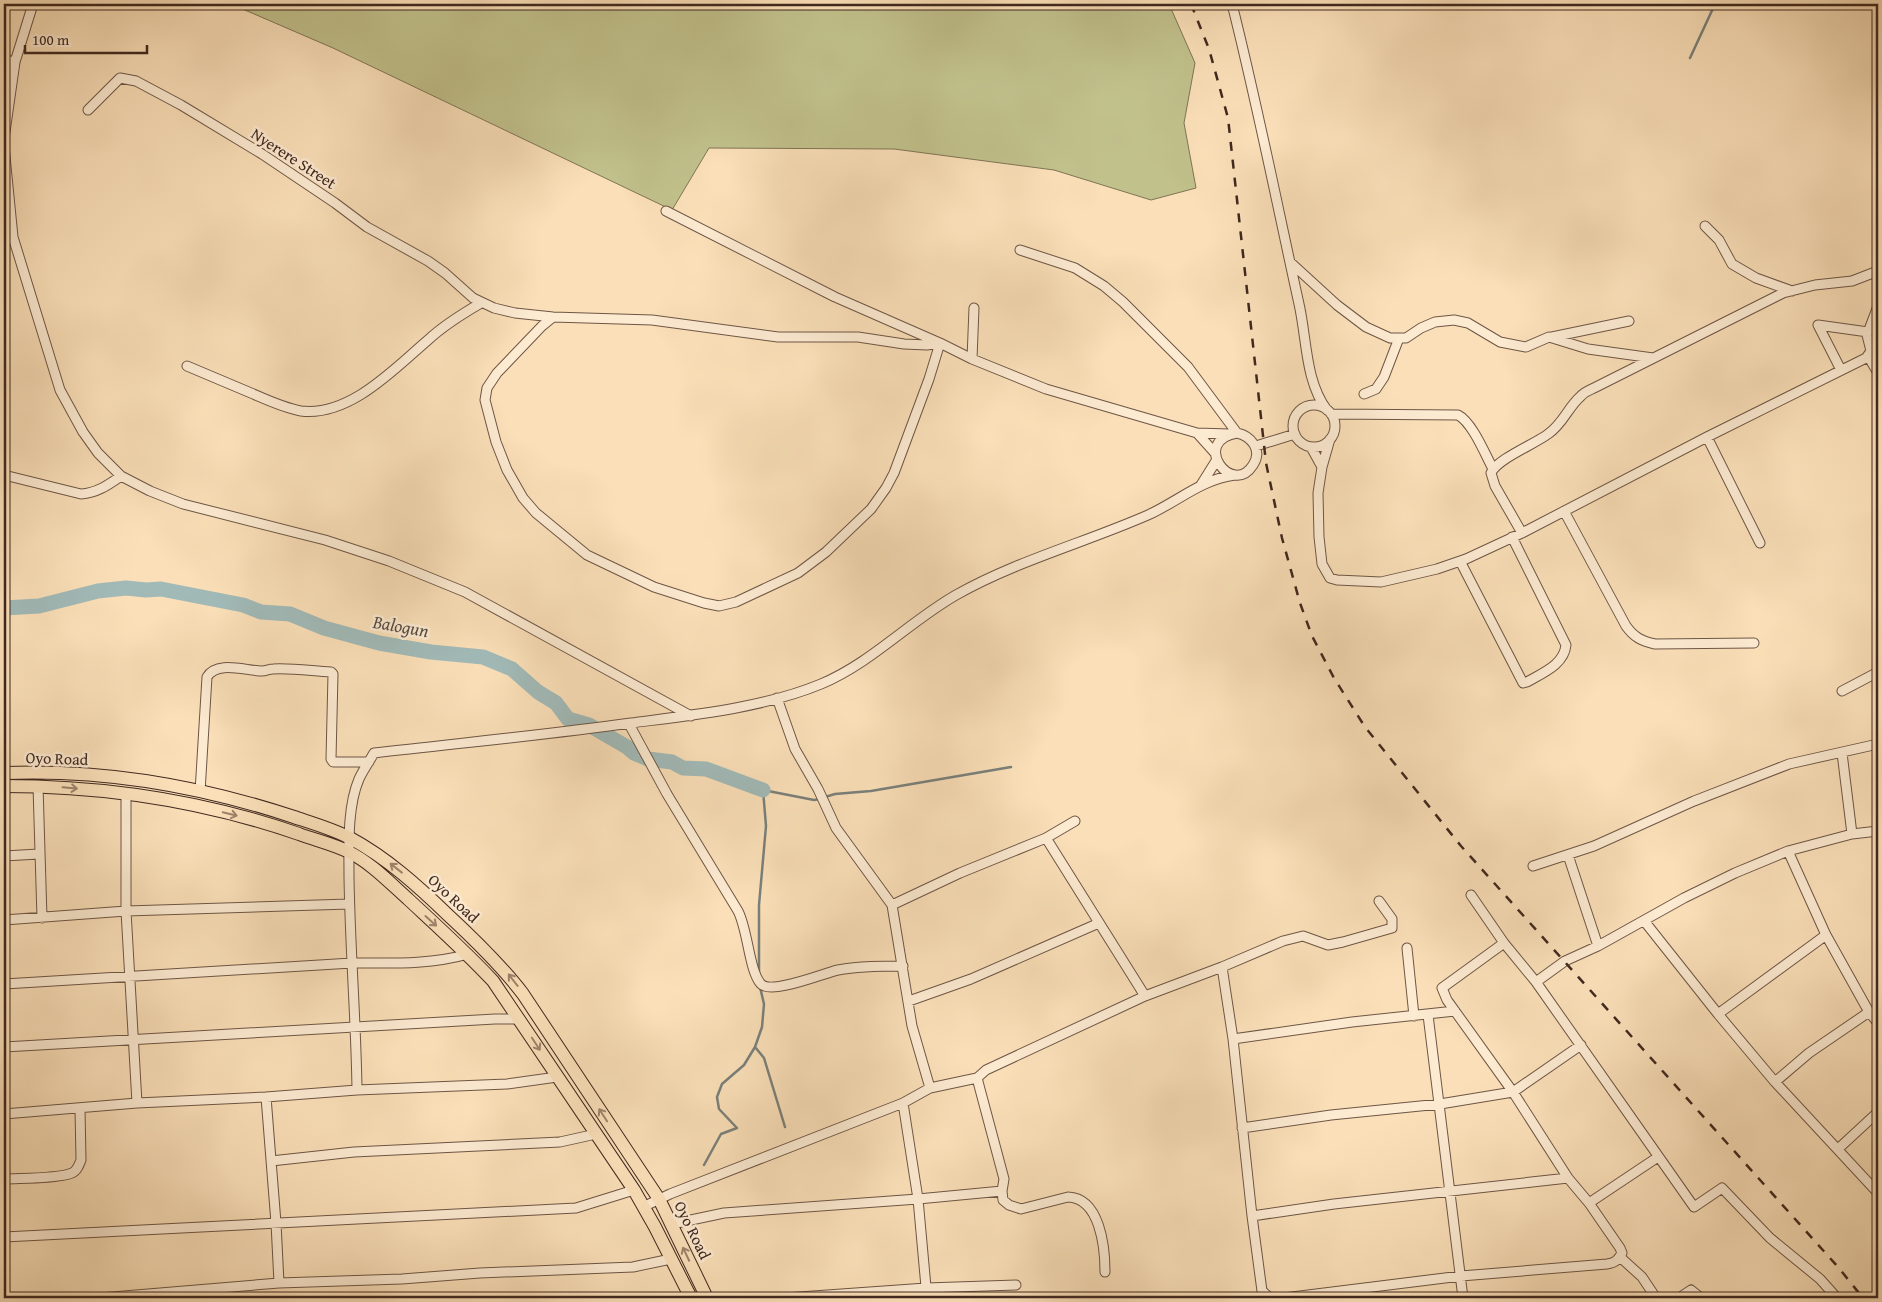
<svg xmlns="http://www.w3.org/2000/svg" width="1882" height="1302" font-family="'Gentium Book Plus',serif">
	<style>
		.green { fill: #c1c18c; stroke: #807456 }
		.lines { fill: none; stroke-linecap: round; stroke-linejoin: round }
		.stream { stroke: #7a807b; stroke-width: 2.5 }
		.river { stroke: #a1bab8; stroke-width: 15 }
		.street-casing { stroke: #6e5645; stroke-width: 11 }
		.primary-casing { stroke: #40281f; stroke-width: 14 }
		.street { stroke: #fcead1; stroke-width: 9 }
		.primary { stroke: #fadfb8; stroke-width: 12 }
		.rail { stroke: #40281f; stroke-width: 2.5; stroke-dasharray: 9 9; stroke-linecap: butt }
		.oneway { stroke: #9d846c }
		.labels { text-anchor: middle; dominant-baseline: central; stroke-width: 5; stroke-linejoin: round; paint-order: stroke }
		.street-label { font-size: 16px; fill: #40281f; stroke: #fcead1 }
		.water-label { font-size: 18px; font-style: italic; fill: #584c45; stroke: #fcead1 }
	</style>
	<rect width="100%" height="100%" fill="#fadfb8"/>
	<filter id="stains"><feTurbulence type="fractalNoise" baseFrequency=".004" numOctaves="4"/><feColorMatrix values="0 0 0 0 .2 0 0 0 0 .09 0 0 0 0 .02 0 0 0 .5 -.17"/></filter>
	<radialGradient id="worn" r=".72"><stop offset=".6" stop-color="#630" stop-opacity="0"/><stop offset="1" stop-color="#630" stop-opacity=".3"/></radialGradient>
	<path class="green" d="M231,4H1169L1195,63L1184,123L1196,188L1151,200L1054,170L894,149L709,148L672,210L333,48Z"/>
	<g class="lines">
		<path class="stream" d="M1690,58L1715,4
			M825,797L835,794L871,791L1011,767
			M759,974V905L766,826L763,790L814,800L820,799
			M755,1047L764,1058L785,1127
			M704,1165L721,1134L737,1128L719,1109L717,1097L722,1084L744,1065L755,1047L762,1027L764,1004L760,987"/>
		<path class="river" d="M4,608L39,606L98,591L126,588L146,590L161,589L243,605L261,612L290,614L324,628L379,643L431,652L483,657L512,669L538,692L556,703L568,719L589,725L627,747L634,753L648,759L672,762L683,768L706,769L763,790"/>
		<defs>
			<path id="street" d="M1232,4C1257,103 1277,204 1299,304C1307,339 1305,381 1327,410
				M4,60L15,62
				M88,110L120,78L136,81L181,105L262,154L335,203L367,227L428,261L445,273L473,298L494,308L515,313L553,317L652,320L778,337H858L904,344L927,345L940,343L972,359L1046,389L1197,433L1229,434
				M4,139L15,62L33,4
				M4,146L13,237L60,390L83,432L98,453L121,476L150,491L183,504L325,540L389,561L465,592L691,716
				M1705,226L1719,240L1732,264L1756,278L1792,291
				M1020,250L1075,268L1104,286L1123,302L1188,367L1237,433C1251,436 1263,450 1253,465C1232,498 1190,441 1237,433
				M1290,262L1337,305L1366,327L1390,338H1406L1421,328L1435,322L1454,320L1468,323L1500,342L1526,347L1549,337L1588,349L1653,358
				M553,317L542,326L497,373L487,388L485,400L496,442L507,470L523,498L536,513L587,555L654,587L704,603L719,606L736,602L798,573L826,552L871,509L886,488L894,473L929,379L940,343L835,297L666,211
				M1552,337L1629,321
				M1878,352L1868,356L1878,373
				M972,359L974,308
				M187,366C208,375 230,384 251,393C267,400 284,408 301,411C350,417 395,368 428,340C444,325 462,314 481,303
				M1841,370L1818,325L1868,332
				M1364,394L1376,389L1384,377L1399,338
				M1293 426a21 21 0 1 1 42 0a21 21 0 1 1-42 0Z
				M1331,414L1458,415C1472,422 1485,454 1493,469
				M1197,433L1215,453
				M1707,437L1760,543
				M1330,439L1322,467L1318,493L1319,537L1322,564L1330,578L1337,580L1381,582L1437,569L1466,559L1522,533L1707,437L1866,358L1871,351L1867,335L1878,306
				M1256,446L1295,434
				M1311,447L1322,467
				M4,475L81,494C97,493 108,485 121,476
				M1201,485L1216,461
				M1564,511L1626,626C1634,637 1641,641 1655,644L1754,643
				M1522,533L1495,486L1491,473C1497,459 1535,444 1548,434C1563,424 1568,407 1581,396C1584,392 1590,390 1594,388L1783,293L1815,285L1852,281L1878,271
				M1460,561L1523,683L1527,682C1542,673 1564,665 1566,645L1512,537
				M1842,691L1878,672
				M777,698L795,749L818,789L836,828L892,905L912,1026L930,1088
				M629,724L667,794L738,911C748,930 749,971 761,984C771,995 824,973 838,970C860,966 881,966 903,966
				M1842,753L1852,834
				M38,786L42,918
				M200,792L207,677C217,660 246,671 262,671C266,671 269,669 273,669C292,668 312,671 331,672L333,674L331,759L333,762H369
				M126,793V911L137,1103
				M1046,838L1145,996
				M1788,851L1826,935L1869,1012L1878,1023
				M1568,855L1598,946
				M4,856L39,854
				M1533,866L1594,846L1694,801L1789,764L1878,744
				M1471,895L1504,943L1536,982L1694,1207L1722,1188L1770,1238L1820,1279L1837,1298
				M892,905L960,873L1046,838L1075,821
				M4,920L126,911L349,904
				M1645,922L1718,1014L1775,1082L1878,1193
				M1407,948L1414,1016
				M1222,967L1233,1039L1252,1216L1262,1291L1270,1298
				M1536,982L1565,961L1598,946L1684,898L1735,873L1788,851L1852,834L1878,831
				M4,984L352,963C390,963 430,965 468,954
				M909,1001L971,979L1099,923
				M1718,1014L1826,935
				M1428,1015L1463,1298
				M1233,1039L1352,1022L1455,1011
				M4,1047L495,1019H520
				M977,1078L1004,1179L1002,1191L1003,1200L1009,1205L1021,1209L1068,1197C1100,1198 1105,1247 1105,1272
				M1775,1082L1809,1053L1869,1012
				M357,1090C356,1019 350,948 349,877C349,847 347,807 359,779C363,770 369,762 374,753C460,743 546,735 631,723C693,715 763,708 821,684C871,663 909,622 956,595C1016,561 1084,543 1148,515C1177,502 1202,479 1235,475
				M266,1097L276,1223L279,1283
				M903,1103L918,1199L927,1298
				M4,1114L137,1103L266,1097L357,1090L507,1084L557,1077
				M1242,1128L1331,1115L1440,1104L1513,1092L1581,1045
				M1838,1149L1878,1112
				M271,1161L354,1152L560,1142L596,1134
				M4,1179C21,1178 57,1179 72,1173C77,1171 79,1165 81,1160L80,1109
				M1589,1203L1658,1157
				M643,1207L670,1194L903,1103L930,1088L977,1078L986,1070L1145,996L1222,967L1283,941L1303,936L1328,945L1343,942L1392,928V919L1379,901
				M1252,1216L1334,1204L1568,1178
				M672,1224L724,1213L918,1199L1002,1191
				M4,1237L576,1208L634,1190
				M1620,1257L1642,1277L1656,1298
				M100,1298L279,1283L402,1279L480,1273L633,1267L671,1259
				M785,1298L926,1288L1016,1285
				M1284,1298L1461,1276L1607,1264C1615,1263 1618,1260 1622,1253L1620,1248L1589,1203L1568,1178L1513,1092L1447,1000L1442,988L1504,943
				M1679,1298L1691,1290L1701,1298"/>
			<path id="primary" d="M4,773C101,769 201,786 294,817C312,823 333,829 350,838C387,858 418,886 448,915C475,940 501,965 523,994L659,1199L707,1298
				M4,786C104,786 204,801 299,834C315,840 333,844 349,852C371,863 390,883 408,899C437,926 466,952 493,981L634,1190L655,1227L691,1298"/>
		</defs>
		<use href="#street" class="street-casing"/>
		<use href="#primary" class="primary-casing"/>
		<use href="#street" class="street"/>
		<use href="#primary" class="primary"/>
		<path class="rail" d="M1191,4L1209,49L1228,118L1266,463L1282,538L1300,603L1312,636L1334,678L1365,727L1461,846L1838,1267L1863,1298"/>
	</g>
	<defs><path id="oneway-shaft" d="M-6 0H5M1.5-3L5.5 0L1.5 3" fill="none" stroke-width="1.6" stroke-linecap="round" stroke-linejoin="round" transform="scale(1.25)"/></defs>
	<g class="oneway">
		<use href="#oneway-shaft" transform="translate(70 788) rotate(5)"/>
		<use href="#oneway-shaft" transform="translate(230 814) rotate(14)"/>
		<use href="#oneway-shaft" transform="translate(396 868) rotate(-142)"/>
		<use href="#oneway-shaft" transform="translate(431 921) rotate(42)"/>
		<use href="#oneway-shaft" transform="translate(513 980) rotate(-128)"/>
		<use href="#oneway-shaft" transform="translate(536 1044) rotate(57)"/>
		<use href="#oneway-shaft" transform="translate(603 1115) rotate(-123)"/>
		<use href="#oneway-shaft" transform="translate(686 1254) rotate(-115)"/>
	</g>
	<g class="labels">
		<g class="street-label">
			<text transform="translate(294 158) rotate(33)">Nyerere Street</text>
			<text transform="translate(57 758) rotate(2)">Oyo Road</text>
			<text transform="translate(454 898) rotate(43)">Oyo Road</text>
			<text transform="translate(693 1230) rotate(64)">Oyo Road</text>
		</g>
		<g class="water-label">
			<text transform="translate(401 626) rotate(10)">Balogun</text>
		</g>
	</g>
	<rect width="1882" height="1302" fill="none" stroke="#fadfb8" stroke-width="20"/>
	<rect x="5" y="5" width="1872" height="1292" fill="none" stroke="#40281f" stroke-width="2.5"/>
	<rect x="10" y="10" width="1862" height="1282" fill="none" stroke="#40281f"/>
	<path d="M25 45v8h122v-8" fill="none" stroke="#40281f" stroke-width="2.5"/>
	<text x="32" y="45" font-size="15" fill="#40281f" stroke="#fcead1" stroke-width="4" paint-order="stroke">100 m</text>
	<rect width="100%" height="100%" filter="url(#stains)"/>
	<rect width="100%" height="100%" fill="url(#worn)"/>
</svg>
